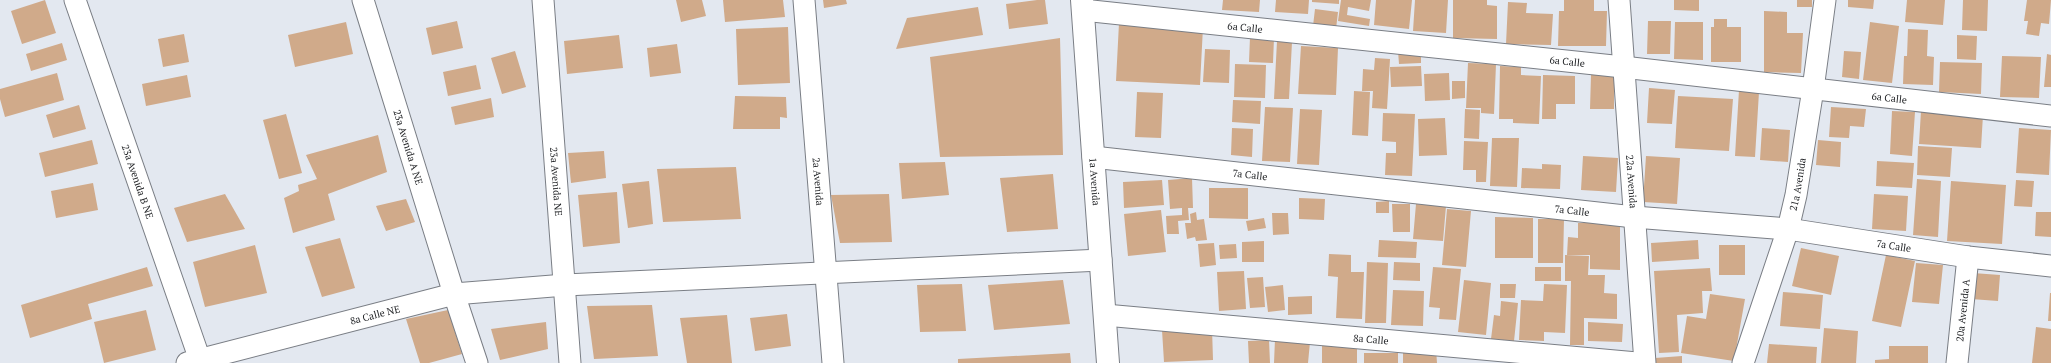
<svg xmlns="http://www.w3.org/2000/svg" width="2051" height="363" font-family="'PT Serif',serif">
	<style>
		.building { fill: #d0aa8a }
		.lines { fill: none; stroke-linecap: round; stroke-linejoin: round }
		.minor-casing { stroke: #7a7e85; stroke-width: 23 }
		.tertiary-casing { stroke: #7a7e85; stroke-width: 24 }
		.minor { stroke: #fff; stroke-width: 21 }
		.tertiary { stroke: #fff; stroke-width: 22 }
		.labels { text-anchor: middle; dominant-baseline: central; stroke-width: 3; stroke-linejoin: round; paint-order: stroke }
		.street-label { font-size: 10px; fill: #1d1f22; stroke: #e3e8f0 }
	</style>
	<rect width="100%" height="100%" fill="#e3e8f0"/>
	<path class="building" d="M45,0L56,33L22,44L11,11Z
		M676,0H702L706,16L681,22Z
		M723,0H783L785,17L725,22Z
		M823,0H846L847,4L824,8Z
		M1037,0H1045L1048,24L1009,29L1006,4Z
		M1223,0H1260L1259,12L1222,10Z
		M1276,0H1309L1308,14L1275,12Z
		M1312,0H1339V4L1312,2Z
		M1341,0H1371L1369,11L1348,7L1347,15L1370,19L1369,26L1338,21Z
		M1376,0H1412L1409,29L1374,25Z
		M1415,0H1448L1446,33L1413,31Z
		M1453,0H1487V5L1497,6V39L1453,38Z
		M1564,0H1594V11H1607L1606,46H1558L1559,11H1564Z
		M1674,0H1699V11L1674,10Z
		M1797,0H1812V7H1797Z
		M1848,0H1874L1873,9L1848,7Z
		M1907,0H1945L1943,25L1905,22Z
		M1963,0H1988L1987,31L1962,30Z
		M2027,0H2051L2049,24L2041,23L2039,36L2026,34L2028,21H2024Z
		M1508,2L1527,3L1526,13L1553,14L1551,45L1506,44Z
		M978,7L983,35L896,49L907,18Z
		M1315,9L1338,12L1336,29L1313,26Z
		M1764,11L1787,12V33H1803L1801,73L1764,72Z
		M1714,19H1727V27H1741V62H1711V27H1714Z
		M457,21L463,48L432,55L426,28Z
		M1648,21H1671L1670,54H1647Z
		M346,22L353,54L295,67L288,35Z
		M1675,22H1703V60L1674,59Z
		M1870,22L1899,26L1892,83L1863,80Z
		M1119,23L1203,27L1200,85L1116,81Z
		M788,27L790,83L738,85L736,29Z
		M1908,29L1928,30L1927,56L1934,57L1933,85L1903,84L1904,56H1907Z
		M184,34L189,62L163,67L158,39Z
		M619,35L623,68L567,74L564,41Z
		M1957,35L1977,36L1976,60L1957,59Z
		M1250,37L1274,38L1273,63L1249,62Z
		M1060,38L1063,155L940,157L930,57Z
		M1277,41L1292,42L1289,99H1274Z
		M62,43L67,60L31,71L26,54Z
		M677,44L681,73L650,77L647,48Z
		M1301,46L1338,48L1336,95L1298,94Z
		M1205,49L1230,50L1229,83L1203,82Z
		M1421,50V63L1399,64L1398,51Z
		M515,51L526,87L502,94L491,58Z
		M1844,51L1861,52L1859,79L1842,77Z
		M2047,54L2051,55V87H2044Z
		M2002,56L2041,57L2039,98L2000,97Z
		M1375,58L1390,59L1387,109L1372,108L1373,91H1362L1363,69L1374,70Z
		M1940,62L1982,63L1981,94L1939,92Z
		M1468,63L1496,64L1494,114L1481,113V108H1466Z
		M1235,64L1266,65L1265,98L1234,97Z
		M476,65L481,89L448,96L443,72Z
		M1421,66L1422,86L1391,87L1390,67Z
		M1500,66L1521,67V75L1541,76L1539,124L1513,123V119H1499Z
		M57,73L64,100L5,117L0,99V89Z
		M1449,73L1450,100L1425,101L1424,74Z
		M187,75L191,97L146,106L142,84Z
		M1543,75L1575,76V104H1556V119H1542Z
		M1591,75H1614V109H1590Z
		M1452,81H1465V98L1452,99Z
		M1649,88L1675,90L1672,124L1647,123Z
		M1739,90L1759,92L1755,157L1735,156Z
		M1354,91L1370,92L1368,136L1352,135Z
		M1137,92L1163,93L1161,138L1135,137Z
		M735,96L786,97L787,118L780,117V129H733Z
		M1678,96L1733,99L1729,151L1675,148Z
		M491,98L494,117L455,125L451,107Z
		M1233,100L1261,101L1260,124L1232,122Z
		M79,105L86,129L53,138L46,115Z
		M1265,107L1293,108L1290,162L1262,161Z
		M1831,107L1866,109L1864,127L1850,126L1849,138L1829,137Z
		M1300,109L1322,110L1319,165L1297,164Z
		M1465,109L1480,110L1479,139L1464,138Z
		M1892,111L1915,112L1912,156L1890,154Z
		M1921,111L1983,115L1981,148L1919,144Z
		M1383,113L1415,114L1412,176L1385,175L1386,153H1396V142L1382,141Z
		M286,114L302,173L279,179L263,120Z
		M1445,118L1447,155L1419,156L1418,119Z
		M1232,128L1253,129L1252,157L1231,155Z
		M1762,128L1790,130L1788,162L1760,160Z
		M2019,128L2051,130L2049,175L2016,173Z
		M378,135L387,172L328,194L335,220L293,233L284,198L299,191L298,185L317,179L306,155Z
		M1492,138H1519L1517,187L1490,186Z
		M92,140L98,164L45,177L39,153Z
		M1818,140L1841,142L1840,167L1816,165Z
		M1464,141L1488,142L1486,182H1476V170H1463Z
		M1918,146L1952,148L1950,177L1917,175Z
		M604,151L606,178L571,183L568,153Z
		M1583,156L1618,158L1616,192L1581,190Z
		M1646,156L1680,158L1677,204L1643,202Z
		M1877,161L1914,163L1912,188L1876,186Z
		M945,162L949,195L902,199L899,163Z
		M1542,164L1561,165L1560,189L1521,188L1522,168L1542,169Z
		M736,167L741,219L663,222L657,169Z
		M1053,174L1058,229L1007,232L1000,178Z
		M1192,178L1193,208H1188L1189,220L1178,221L1179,234H1167L1166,216L1182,215V208L1170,209L1168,180Z
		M1917,179L1941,181L1938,237L1913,235Z
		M1162,180L1164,205L1124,208L1123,182Z
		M2016,180L2034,181L2032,207L2014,206Z
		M649,181L653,224L628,228L622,184Z
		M1951,181L2006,185L2002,244L1947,241Z
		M93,183L98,210L56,218L51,191Z
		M1209,188H1248V219L1209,218Z
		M617,192L620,243L583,247L578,195Z
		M225,194L245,229L187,242L174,208Z
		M889,194L892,242L840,243L831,195Z
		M1874,194L1908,196L1906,231L1872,229Z
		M1299,198L1325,199L1324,220L1299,219Z
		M406,199L415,222L386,231L376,206Z
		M1389,201V213H1376V202Z
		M1392,204H1410V232H1393Z
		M1416,204L1446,206L1443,241L1413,239Z
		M1447,209L1471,211L1466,267L1442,265Z
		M1161,210L1166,252L1128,256L1124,214Z
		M1196,212L1197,220L1204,219L1207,240L1196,241L1195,237L1187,239L1185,223H1191L1190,214Z
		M2036,212H2051V237L2035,236Z
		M1272,213H1288L1289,234L1273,235Z
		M1495,217L1533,218V258H1495Z
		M1264,218L1266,228L1248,231L1246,221Z
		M1538,219H1564L1563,263H1538Z
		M1578,223H1620V270L1590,269V255H1567L1568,237L1578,238Z
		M340,238L355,288L322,297L305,247Z
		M1379,240L1417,242L1416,258L1378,257Z
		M1698,240L1699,259L1652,262L1651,243Z
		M1264,241V262H1242V242Z
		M1214,243L1216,265L1200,267L1198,244Z
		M1236,244L1237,258L1220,259L1219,245Z
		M255,245L267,293L205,307L193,262Z
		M1719,245H1745V275H1719Z
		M1801,248L1839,256L1831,295L1792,286Z
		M1329,254L1351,255V272H1364L1362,319L1336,318L1338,277L1328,276Z
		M1565,255L1589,256L1588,275H1605L1604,293L1617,294V319L1584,318V345H1570L1571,281H1565Z
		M1886,255L1915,261L1901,327L1872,321Z
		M1367,262L1388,263L1386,323H1365Z
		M1394,262L1420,263V281L1393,280Z
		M1916,263L1943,265L1939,304L1912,302Z
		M147,267L153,286L88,304L92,319L30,338L21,305Z
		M1433,267L1461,269L1456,320L1439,319L1440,308L1429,307Z
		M1535,267H1561V281H1535Z
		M1710,268L1712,291H1702L1703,313L1677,315L1679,352L1659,353L1654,271Z
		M1244,271L1246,309L1219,311L1217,272Z
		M1973,273L2000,275L1998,301L1971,299Z
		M1263,277L1265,307L1250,308L1247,278Z
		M1063,280L1070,324L994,330L988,285Z
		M1464,280L1491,283L1486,335L1458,332Z
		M962,284L966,331L920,332L917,285Z
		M1500,284H1516L1515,298H1500Z
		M1544,284L1567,285L1565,333L1544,332V341L1519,340L1521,300L1543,301Z
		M1283,285L1285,310L1268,312L1265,287Z
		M1393,290L1424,291L1423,326L1391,325Z
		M1783,292L1823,295L1820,329L1780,326Z
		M2050,293H2051V321H2048Z
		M1710,294L1745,299L1734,361L1681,353L1687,316L1706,319Z
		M1312,296V314L1288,315V297Z
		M1501,301L1518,303L1514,341L1491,339L1494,315L1500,316Z
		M652,305L658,356L594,359L587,306Z
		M146,310L156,350L104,363L94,322Z
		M448,310L462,354L429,363H420L406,319Z
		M787,314L791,346L755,351L750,318Z
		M727,315L732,363H687L680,318Z
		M546,322L548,349L500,360L491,329Z
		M1588,322L1623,324L1622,342L1588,341Z
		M2036,327L2051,329V363H2032Z
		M1212,328L1213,360L1164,362L1162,330Z
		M1824,328L1858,331L1856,363H1821Z
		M1275,339L1310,342L1308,363H1274Z
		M1269,340L1270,363H1249L1248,341Z
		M1769,344L1817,347L1816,363H1767Z
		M1357,345V363H1322V346Z
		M1889,346H1928V363H1875V360L1889,359Z
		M1436,349L1437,363H1403V351Z
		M1070,353L1071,363H958V359Z
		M1364,353H1398V363H1364Z
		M1682,356V363H1655V358Z"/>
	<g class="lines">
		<defs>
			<g id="minor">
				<path id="s1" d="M75,0L201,363"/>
				<path id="s2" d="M363,0L454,294L477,363"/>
				<path id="s3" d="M543,0L570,363"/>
				<path id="s4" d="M804,0L833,363"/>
				<path id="s5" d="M1619,0L1645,363"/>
				<path id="s6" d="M1083,10L1623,67L2051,116"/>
				<path id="s7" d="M1093,157L1634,217L1788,229L1968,257L2051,266"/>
				<path id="s8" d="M1105,315L1637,363"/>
				<path id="s9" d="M187,363L454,294L565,285L1101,260"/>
				<path id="s10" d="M1743,363L1788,229L1796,195L1813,89L1825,0"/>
				<path id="s11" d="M1957,363L1968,257"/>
			</g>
			<g id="tertiary">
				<path id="s12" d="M1082,0L1108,363"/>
			</g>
		</defs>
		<use href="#minor" class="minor-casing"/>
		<use href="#tertiary" class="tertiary-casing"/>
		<use href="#minor" class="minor"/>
		<use href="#tertiary" class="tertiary"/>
	</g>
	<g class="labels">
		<g class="street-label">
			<text stroke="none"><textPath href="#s6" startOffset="163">6a Calle</textPath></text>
			<text stroke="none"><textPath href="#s6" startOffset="487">6a Calle</textPath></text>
			<text stroke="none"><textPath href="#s6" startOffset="811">6a Calle</textPath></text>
			<text stroke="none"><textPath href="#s2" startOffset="154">23a Avenida A NE</textPath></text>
			<text stroke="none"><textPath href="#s7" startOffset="158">7a Calle</textPath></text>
			<text stroke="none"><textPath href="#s1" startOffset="192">23a Avenida B NE</textPath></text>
			<text stroke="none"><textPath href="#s3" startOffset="182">23a Avenida NE</textPath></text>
			<text stroke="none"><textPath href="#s4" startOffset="182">2a Avenida</textPath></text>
			<text stroke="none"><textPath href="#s12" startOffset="182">1a Avenida</textPath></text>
			<text stroke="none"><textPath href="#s5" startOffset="182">22a Avenida</textPath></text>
			<text stroke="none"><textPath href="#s10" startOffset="187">21a Avenida</textPath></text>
			<text stroke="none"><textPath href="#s7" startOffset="482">7a Calle</textPath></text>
			<text stroke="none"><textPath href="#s7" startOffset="806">7a Calle</textPath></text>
			<text stroke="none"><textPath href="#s11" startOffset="53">20a Avenida A</textPath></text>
			<text stroke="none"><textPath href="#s9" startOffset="194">8a Calle NE</textPath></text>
			<text stroke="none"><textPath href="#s8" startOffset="267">8a Calle</textPath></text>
		</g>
	</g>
</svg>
